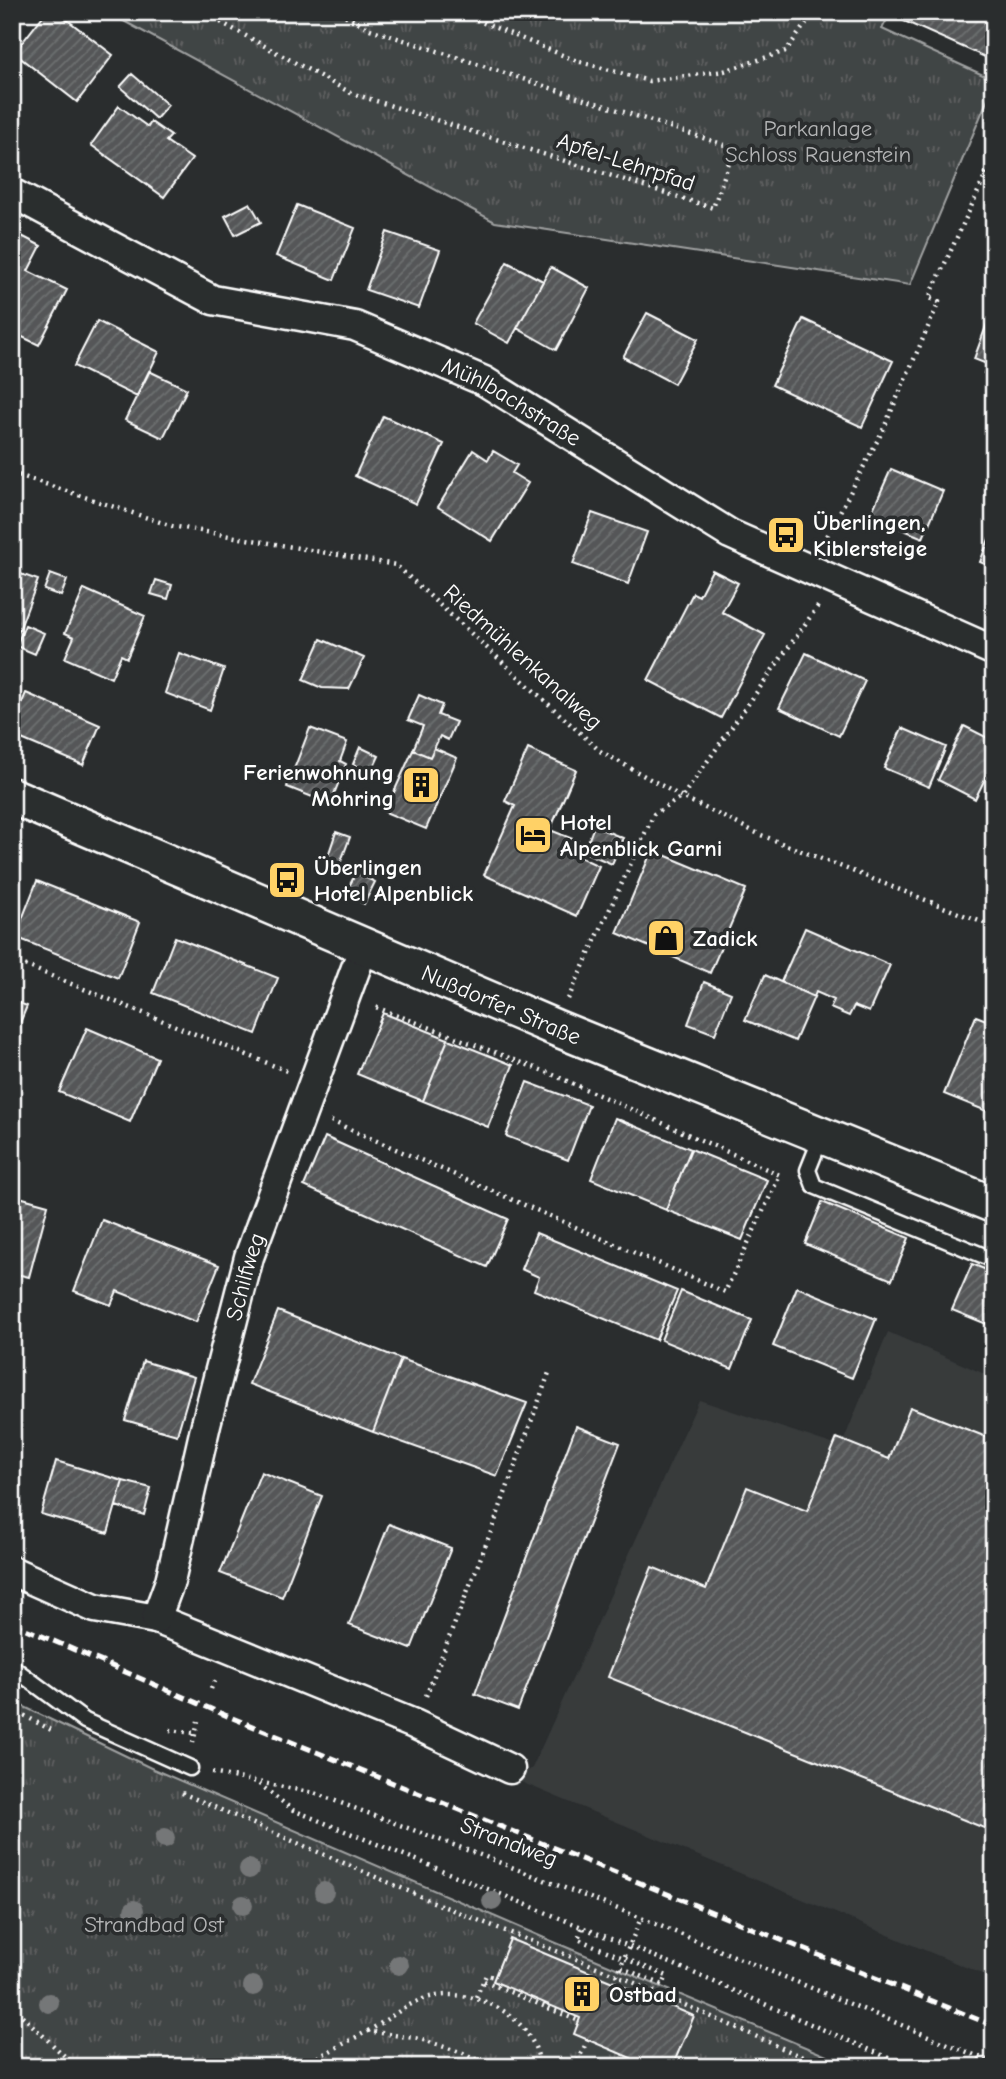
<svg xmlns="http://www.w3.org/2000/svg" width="1006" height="2079" font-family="'Comic Neue',sans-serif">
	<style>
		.built { fill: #373a3b }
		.grass { fill: url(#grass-tufts); stroke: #a0a2a2; stroke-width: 2 }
		.building { fill: url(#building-hatch); stroke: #fff; stroke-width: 2 }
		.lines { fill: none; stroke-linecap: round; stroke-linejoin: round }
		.service-casing { stroke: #fff; stroke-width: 19 }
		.minor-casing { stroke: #fff; stroke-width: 33 }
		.tertiary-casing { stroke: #fff; stroke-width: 40 }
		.path { stroke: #fff; stroke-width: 4.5; stroke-dasharray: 2 5; stroke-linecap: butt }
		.service { stroke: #2a2d2e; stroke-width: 14 }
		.minor { stroke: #2a2d2e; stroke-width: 28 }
		.tertiary { stroke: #2a2d2e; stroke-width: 35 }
		.rail { stroke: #fff; stroke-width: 5; stroke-dasharray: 10 5; stroke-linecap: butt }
		.tree { fill: #757778 }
		.labels { text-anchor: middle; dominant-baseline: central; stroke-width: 7; stroke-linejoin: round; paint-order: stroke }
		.park-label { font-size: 23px; fill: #b3b4b5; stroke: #2a2d2e }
		.street-label { font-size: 23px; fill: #fff; stroke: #2a2d2e }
		.poi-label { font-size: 23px; font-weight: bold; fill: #fff; stroke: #2a2d2e; text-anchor: start }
	</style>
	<defs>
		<pattern id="grass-tufts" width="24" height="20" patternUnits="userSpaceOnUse" patternTransform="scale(1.75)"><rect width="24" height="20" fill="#414445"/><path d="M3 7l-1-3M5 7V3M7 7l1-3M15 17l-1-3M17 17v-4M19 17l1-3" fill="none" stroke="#5e6061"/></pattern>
		<pattern id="building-hatch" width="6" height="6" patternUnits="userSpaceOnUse" patternTransform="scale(1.75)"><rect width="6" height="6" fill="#555758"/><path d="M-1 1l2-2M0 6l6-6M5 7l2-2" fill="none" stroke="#6e7071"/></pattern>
	</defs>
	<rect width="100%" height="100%" fill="#2a2d2e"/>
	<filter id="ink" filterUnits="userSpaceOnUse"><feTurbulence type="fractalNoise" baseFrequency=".0143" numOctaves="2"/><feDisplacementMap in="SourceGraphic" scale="14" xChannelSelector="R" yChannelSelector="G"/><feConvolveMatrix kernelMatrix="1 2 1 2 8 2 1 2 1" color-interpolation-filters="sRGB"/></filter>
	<g filter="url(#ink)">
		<path class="built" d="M888,1332L994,1378V1979L516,1780L532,1768L699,1400L841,1447Z"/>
		<path class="grass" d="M107,12H891L882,29L994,80V84L910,285L495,222Z
			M12,1701L153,1769L542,1937L853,2067H12Z"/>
		<path class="building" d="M46,12H57L113,55L77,102L14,53Z
			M908,12H983L994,17V61L904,21Z
			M132,74L168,105L156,119L120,87Z
			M119,106L148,127L151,122L171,136L166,141L192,159L164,197L91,145Z
			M250,203L261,222L235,235L225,216Z
			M297,205L355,228L334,280L276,256Z
			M12,231L41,246L28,271L67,290L39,345L12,332Z
			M387,232L440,250L419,308L366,290Z
			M507,262L543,281L509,343L473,323Z
			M551,267L589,288L556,350L517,328Z
			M647,313L698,339L674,384L623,357Z
			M803,319L893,361L862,427L772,385Z
			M97,321L159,352L137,397L74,366Z
			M988,321L994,323V376L984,373L987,364L974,359Z
			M149,371L187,389L163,438L125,420Z
			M383,416L444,444L416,504L355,476Z
			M473,450L488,460L493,451L517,465L512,473L528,483L492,541L438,507Z
			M891,469L943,491L923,538L870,516Z
			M592,513L647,532L628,584L573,564Z
			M993,529H994V568L980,562Z
			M712,570L738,583L722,612L765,635L721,718L648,680L693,593L699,596Z
			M12,571L38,580L12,649Z
			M50,574L67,580L61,596L44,590Z
			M156,580L172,585L168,599L151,594Z
			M84,589L145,616L127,658L121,655L111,678L65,658L74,637L65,633Z
			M25,625L44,633L35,654L16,646Z
			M321,639L364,658L349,689L322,688L303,680Z
			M179,653L224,669L210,710L165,693Z
			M806,653L865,681L839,736L779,708Z
			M26,693L100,725L83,765L12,735V726Z
			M419,695L442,705L438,715L456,722L448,740L440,736L430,757L413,750L423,726L408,720Z
			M964,726L994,741V761L975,799L938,780Z
			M310,728L347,742L340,761L346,764L330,804L287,787Z
			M902,728L946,747L929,787L884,768Z
			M360,747L379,756L371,773L353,764Z
			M434,748L457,758L426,829L385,812L413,750L430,757Z
			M528,749L576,770L550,830L578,841L573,854L599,866L577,916L484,875L515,806L505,801Z
			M594,826L623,838L612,864L584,852Z
			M336,832L350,837L340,864L327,859Z
			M652,850L746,889L710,973L617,933Z
			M356,873L375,882L364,904L345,894Z
			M37,881L140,922L118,978L15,937Z
			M805,928L890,965L869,1012L854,1006L849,1016L830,1008L834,1000L816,992L814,997L781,982Z
			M175,937L278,978L256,1034L153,993Z
			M765,975L814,997L795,1041L745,1020Z
			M704,982L731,993L715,1034L688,1024Z
			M12,1000L27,1006L12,1042Z
			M383,1013L448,1039L423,1101L357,1074Z
			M976,1016L994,1023V1114L944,1094Z
			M87,1028L157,1058L130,1122L59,1092Z
			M448,1039L513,1065L488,1127L423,1101Z
			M527,1082L589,1105L568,1160L506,1136Z
			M615,1118L691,1149L666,1210L591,1179Z
			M325,1137L508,1219L487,1267L304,1186Z
			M691,1149L767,1180L742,1240L666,1210Z
			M12,1195L48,1205L29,1277L12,1273Z
			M822,1202L909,1238L892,1280L805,1244Z
			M102,1220L219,1265L196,1322L117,1291L111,1305L74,1291Z
			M536,1233L677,1291L656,1340L534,1290L539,1277L521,1269Z
			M972,1264L994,1273V1327L952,1310Z
			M797,1287L876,1319L852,1378L773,1346Z
			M681,1291L752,1320L732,1369L661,1340Z
			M278,1311L401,1359L373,1432L249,1384Z
			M401,1359L527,1403L497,1476L373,1432Z
			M143,1361L194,1377L177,1435L125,1420Z
			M910,1407L994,1440V1832L608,1677L652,1567L706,1589L747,1487L807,1511L837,1438L889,1459Z
			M576,1426L620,1443L518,1710L475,1694Z
			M56,1461L123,1481L108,1533L41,1514Z
			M261,1472L322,1496L282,1597L220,1573Z
			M123,1481L151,1488L144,1515L116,1506Z
			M389,1524L451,1548L411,1649L349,1625Z
			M510,1939L694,2016L672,2067H627L631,2058L574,2034L580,2018L493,1981Z"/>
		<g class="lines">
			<defs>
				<path id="service" d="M822,1135L808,1170L814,1186L994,1260
					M12,1667L85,1721L190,1768"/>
				<g id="minor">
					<path id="s1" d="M12,193L213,300L355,326L484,381L730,534L994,651"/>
					<path d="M12,1571L95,1608L156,1619L181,1629L414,1724L510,1769"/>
					<path id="s2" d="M156,1619L170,1581L206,1424L249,1257L364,946"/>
				</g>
				<g id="tertiary">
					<path id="s3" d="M12,796L556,1028L994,1205"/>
				</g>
			</defs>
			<use href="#service" class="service-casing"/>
			<use href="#minor" class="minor-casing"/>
			<use href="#tertiary" class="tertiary-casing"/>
			<path class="path" d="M202,12L351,93L713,208L734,148L370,29L339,12
				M457,12L577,61L649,81L724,71L786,51L814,12
				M12,473L172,526L396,565L600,751L682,797L761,835L994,927
				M824,542L883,430L939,302L929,298L994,157
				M12,960L287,1071
				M568,999L654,814L682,797L818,606
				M331,1121L725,1292L780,1175L549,1073L373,1006
				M12,1414L14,1416L12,1423
				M211,1689L215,1679
				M426,1696L494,1524L550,1370
				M12,1709L55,1732
				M170,1730L194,1733
				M193,1743L198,1721
				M212,1773L314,1793L483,1856L641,1918L994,2063
				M259,1784L293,1810L673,1964L909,2067
				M182,1793L445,1907L617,1975L825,2067
				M582,1928L578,1939L667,1976L663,1985L620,1967
				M484,1981L579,2021
				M614,1982L641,1918
				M476,1997L486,1975L494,1977
				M12,2006L76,2067
				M368,2031C388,2020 408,2002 430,1997C476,1987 535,2016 540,2067
				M299,2067L368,2031L420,2039L463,2053L494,2067
				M575,2067L588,2039"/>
			<use href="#service" class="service"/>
			<use href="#minor" class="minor"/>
			<use href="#tertiary" class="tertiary"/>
			<path class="rail" d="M12,1623L225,1715L994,2026"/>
		</g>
		<g class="tree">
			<circle cx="165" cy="1838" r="10"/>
			<circle cx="249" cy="1869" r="10"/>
			<circle cx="324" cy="1892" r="10"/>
			<circle cx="492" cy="1901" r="10"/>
			<circle cx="243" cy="1905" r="10"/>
			<circle cx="134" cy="1910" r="10"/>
			<circle cx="399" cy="1965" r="10"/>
			<circle cx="253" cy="1986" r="10"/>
			<circle cx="49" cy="2003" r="10"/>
		</g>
	</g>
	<defs>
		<symbol id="bus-square" viewBox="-11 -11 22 22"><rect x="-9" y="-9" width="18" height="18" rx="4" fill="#ffd166" stroke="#2a2d2e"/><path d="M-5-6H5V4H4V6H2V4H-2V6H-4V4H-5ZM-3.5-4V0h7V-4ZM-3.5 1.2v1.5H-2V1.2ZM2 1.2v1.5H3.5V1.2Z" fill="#111"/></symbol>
		<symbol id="building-square" viewBox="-11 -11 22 22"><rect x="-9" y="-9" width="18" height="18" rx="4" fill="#ffd166" stroke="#2a2d2e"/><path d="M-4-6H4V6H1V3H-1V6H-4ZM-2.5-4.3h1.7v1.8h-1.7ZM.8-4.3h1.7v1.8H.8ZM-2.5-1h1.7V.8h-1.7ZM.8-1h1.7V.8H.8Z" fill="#111"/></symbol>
		<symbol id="hotel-square" viewBox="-11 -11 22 22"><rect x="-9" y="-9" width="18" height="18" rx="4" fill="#ffd166" stroke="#2a2d2e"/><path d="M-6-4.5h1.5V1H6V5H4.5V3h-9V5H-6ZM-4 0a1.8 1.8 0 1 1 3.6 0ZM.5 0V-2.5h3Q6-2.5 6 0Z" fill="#111"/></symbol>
		<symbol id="shop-square" viewBox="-11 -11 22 22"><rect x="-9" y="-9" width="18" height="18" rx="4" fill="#ffd166" stroke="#2a2d2e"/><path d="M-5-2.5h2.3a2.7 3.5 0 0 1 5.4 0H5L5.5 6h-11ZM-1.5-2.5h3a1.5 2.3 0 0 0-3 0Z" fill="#111"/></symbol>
	</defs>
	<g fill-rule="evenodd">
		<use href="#bus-square" x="764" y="513" width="44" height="44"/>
		<use href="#building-square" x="399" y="763" width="44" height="44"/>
		<use href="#hotel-square" x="511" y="813" width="44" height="44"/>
		<use href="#bus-square" x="265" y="858" width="44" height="44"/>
		<use href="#shop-square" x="644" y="916" width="44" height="44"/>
		<use href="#building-square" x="560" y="1972" width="44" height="44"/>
	</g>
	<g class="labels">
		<g class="park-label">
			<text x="818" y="128">Parkanlage<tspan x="818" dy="26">Schloss Rauenstein</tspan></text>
			<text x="154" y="1924">Strandbad Ost</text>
		</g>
		<g class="street-label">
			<text transform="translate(626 162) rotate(18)">Apfel-Lehrpfad</text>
			<text stroke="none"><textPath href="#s1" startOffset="546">Mühlbachstraße</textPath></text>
			<text transform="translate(523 657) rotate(42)">Riedmühlenkanalweg</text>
			<text stroke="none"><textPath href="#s3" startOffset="532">Nußdorfer Straße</textPath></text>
			<text stroke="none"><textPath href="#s2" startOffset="354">Schilfweg</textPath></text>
			<text transform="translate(509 1842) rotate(21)">Strandweg</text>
		</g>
		<g class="poi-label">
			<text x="813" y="522">Überlingen,<tspan x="813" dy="26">Kiblersteige</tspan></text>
			<text x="394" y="772" text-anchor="end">Ferienwohnung<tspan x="394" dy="26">Mohring</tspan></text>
			<text x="560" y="822">Hotel<tspan x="560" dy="26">Alpenblick Garni</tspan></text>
			<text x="314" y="867">Überlingen<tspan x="314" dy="26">Hotel Alpenblick</tspan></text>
			<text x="693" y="938">Zadick</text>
			<text x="609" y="1994">Ostbad</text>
		</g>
	</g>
	<rect width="1006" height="2079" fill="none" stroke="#2a2d2e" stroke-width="42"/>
	<rect x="21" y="21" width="964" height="2037" fill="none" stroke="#fff" stroke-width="2.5" filter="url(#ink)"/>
</svg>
